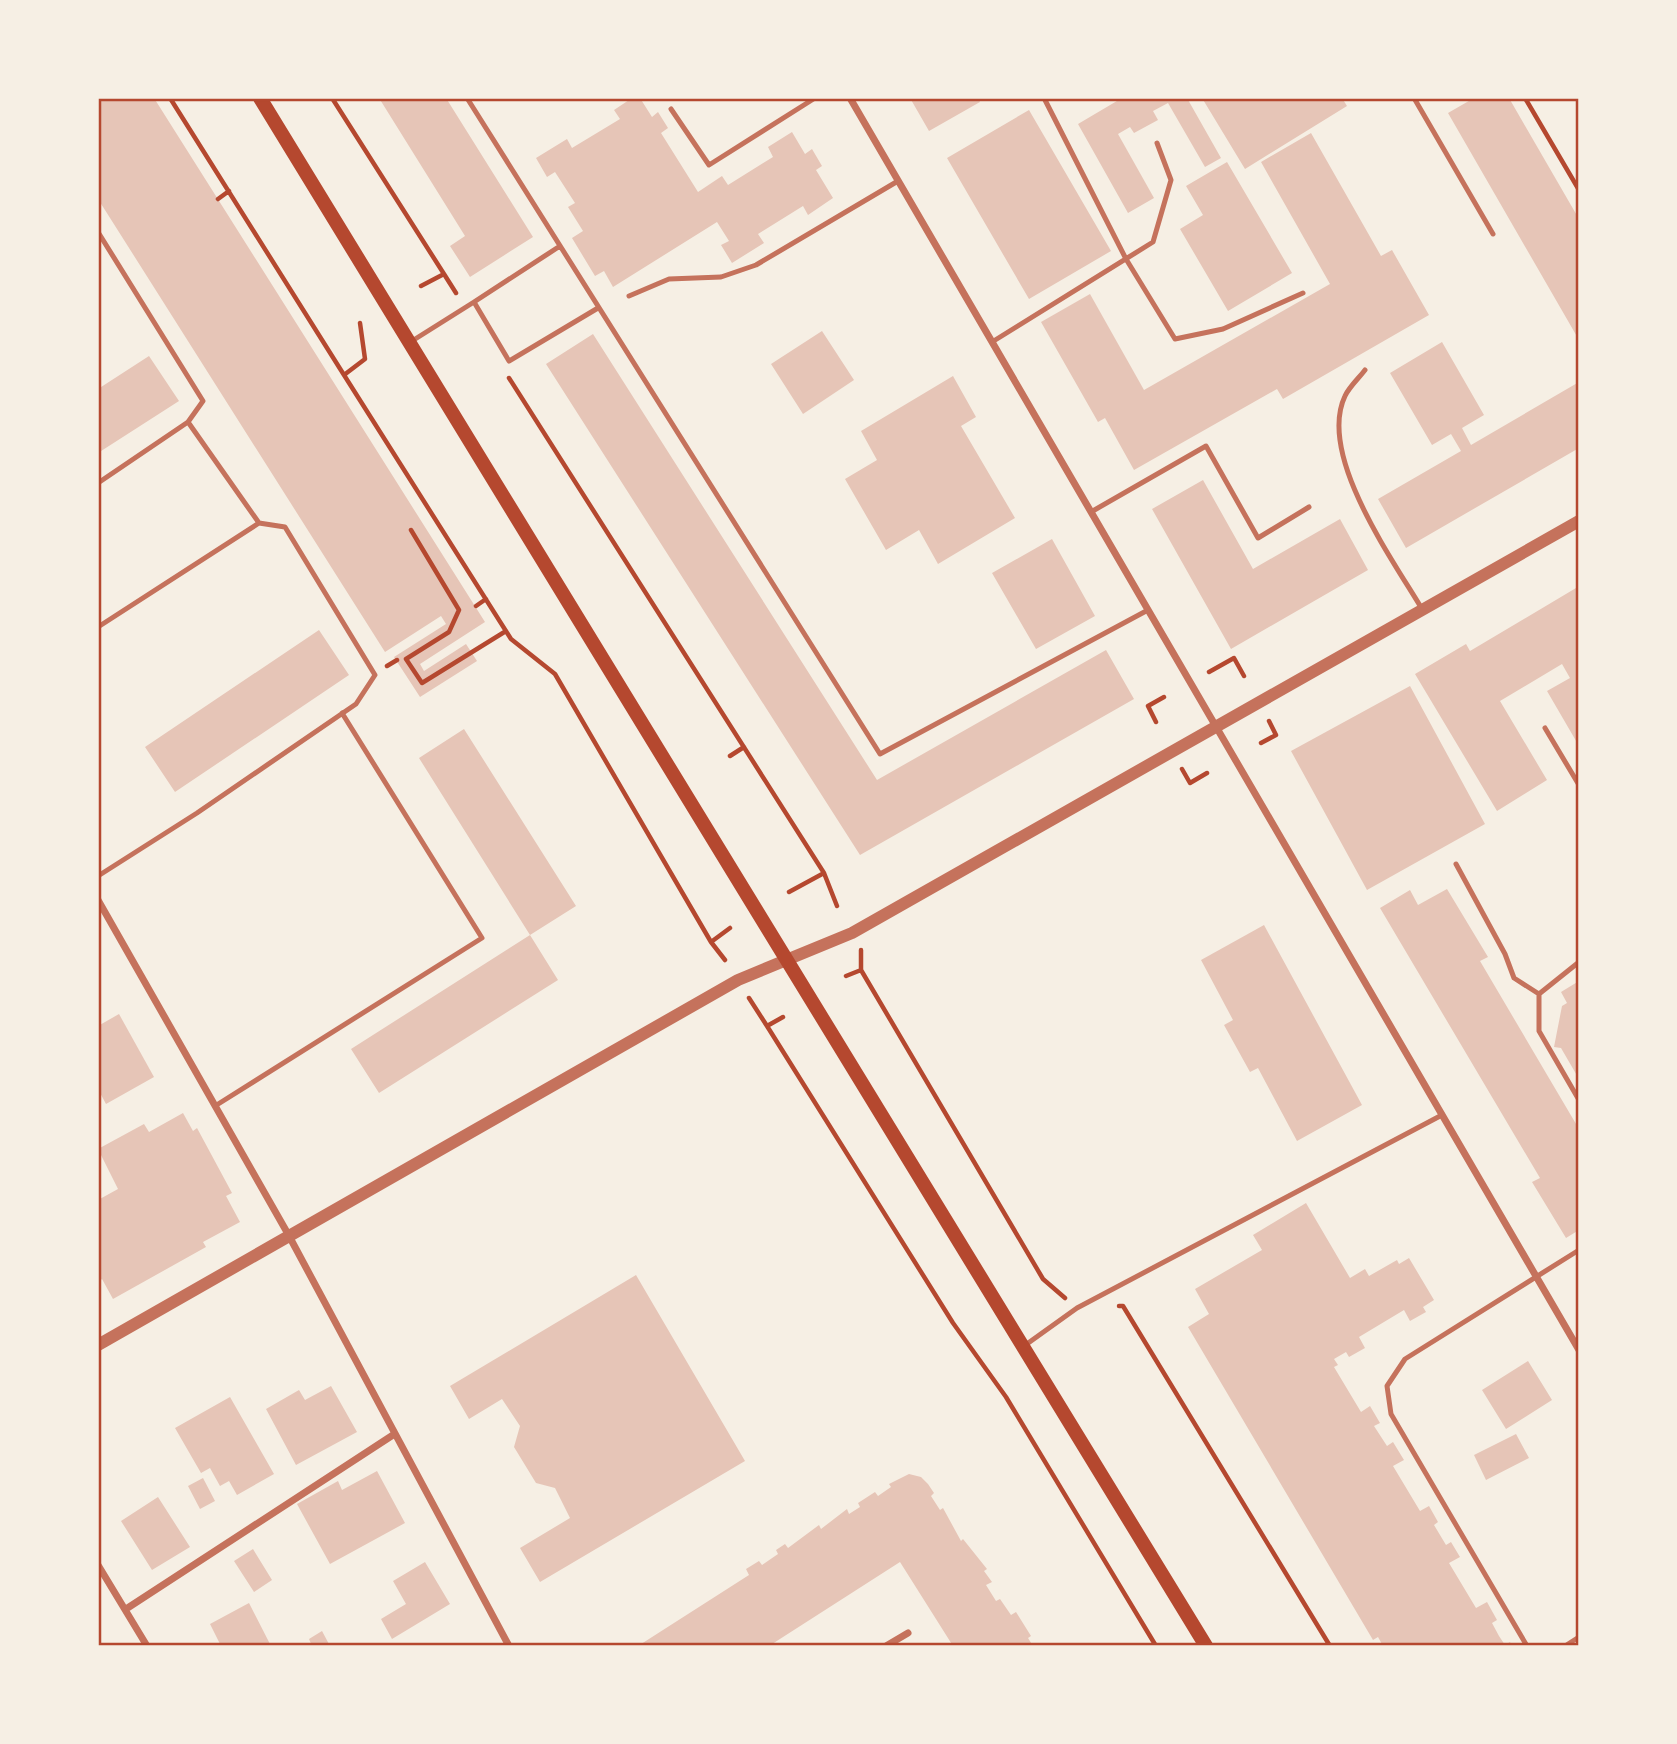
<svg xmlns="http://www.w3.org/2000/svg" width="1677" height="1744" font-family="Helvetica,sans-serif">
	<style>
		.building { fill: #e6c5b7 }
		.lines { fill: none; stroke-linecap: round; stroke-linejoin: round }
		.path { stroke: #b5482f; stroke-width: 4.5 }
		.service { stroke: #c5725c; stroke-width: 5 }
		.minor { stroke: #c5725c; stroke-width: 7 }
		.tertiary { stroke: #c5725c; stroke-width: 12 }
		.secondary { stroke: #b5482f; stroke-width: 14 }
		.neatline { fill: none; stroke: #b5482f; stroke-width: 2.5 }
	</style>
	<rect width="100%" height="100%" fill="#f6efe4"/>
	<path class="building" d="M98,98H154L485,622L420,664L424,671L466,644L477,661L420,697L394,657L446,624L441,616L385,652L98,199Z
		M379,98H446L533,237L470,277L450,246L465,236Z
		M632,98H640L652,117L658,112L668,128L661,133L698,192L722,176L728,185L773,157L768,147L792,132L805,154L812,149L822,166L816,170L833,198L808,215L803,206L758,234L764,243L732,263L721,245L729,241L717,222L613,287L604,271L595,276L572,238L583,231L568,207L575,203L555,172L547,177L536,158L567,139L572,148L620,119L614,110Z
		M910,98H978L980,102L929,131Z
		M1122,98H1187L1221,158L1205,167L1168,103L1153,111L1158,120L1134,133L1130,127L1118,134L1154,198L1128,213L1078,124Z
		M1202,98H1342L1347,106L1245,169Z
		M1474,98H1509L1579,219V340L1448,113Z
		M1029,110L1111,251L1029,299L947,158Z
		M1311,133L1381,256L1392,250L1429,315L1283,399L1277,389L1134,470L1105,418L1098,422L1041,322L1090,294L1144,390L1330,284L1261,162Z
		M1227,162L1292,273L1228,311L1180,229L1203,215L1186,186Z
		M822,331L854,380L803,414L771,364Z
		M593,334L877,780L1106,650L1134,699L860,855L546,364Z
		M1442,342L1484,415L1462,428L1471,445L1579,382V448L1406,548L1378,499L1461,451L1451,434L1432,445L1390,373Z
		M149,356L179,401L98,453V389Z
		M953,376L976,417L961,426L1015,518L938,564L919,530L886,550L845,479L877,460L861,431Z
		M1203,480L1253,569L1340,519L1368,570L1231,649L1152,509Z
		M1052,539L1095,616L1036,649L992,573Z
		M1576,588L1579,593V746L1547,691L1570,678L1562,664L1500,701L1547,780L1497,811L1415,674L1466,644L1470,651Z
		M319,630L349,675L175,792L145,747Z
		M1410,686L1485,824L1367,890L1291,751Z
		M464,729L576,906L530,935L419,758Z
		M1447,889L1488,957L1480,961L1579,1129V1230L1566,1238L1532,1182L1540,1178L1380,908L1410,890L1418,905Z
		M1264,925L1362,1105L1297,1141L1258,1068L1250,1072L1224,1025L1233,1020L1201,960Z
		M530,935L558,980L379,1093L351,1049Z
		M1579,981V1079L1561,1048L1554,1047L1562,1006L1567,1003L1561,992Z
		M119,1014L154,1077L106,1104L98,1089V1026Z
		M183,1113L193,1131L197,1128L232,1193L226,1196L240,1222L203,1242L206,1247L113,1299L102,1279L98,1282V1200L118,1189L98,1149L144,1124L149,1132Z
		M1306,1203L1350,1278L1365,1269L1369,1276L1397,1260L1399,1264L1409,1258L1434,1300L1423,1307L1426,1312L1410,1321L1404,1310L1359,1337L1365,1348L1349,1357L1346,1352L1334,1359L1338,1365L1334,1367L1361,1412L1370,1406L1380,1423L1374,1426L1387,1446L1393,1442L1404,1460L1393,1466L1420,1511L1429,1506L1438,1522L1434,1525L1446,1545L1451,1542L1460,1557L1449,1563L1476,1608L1487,1602L1497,1620L1492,1623L1499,1636L1505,1645L1510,1642L1512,1646H1383L1378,1637L1373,1640L1188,1327L1209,1314L1195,1289L1262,1250L1253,1235Z
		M636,1275L745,1461L540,1582L520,1548L570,1518L555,1488L536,1483L514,1447L520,1426L502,1399L469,1419L450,1386Z
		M1528,1361L1552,1400L1506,1429L1482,1390Z
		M331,1386L357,1432L296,1465L266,1409L299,1390L305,1400Z
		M230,1397L274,1474L237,1495L229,1481L220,1486L210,1468L201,1473L175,1428Z
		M1516,1434L1529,1458L1486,1480L1474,1455Z
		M377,1471L405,1523L330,1564L297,1504L338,1481L342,1490Z
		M909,1474L921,1477L928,1484L934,1493L931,1496L940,1510L943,1508L961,1541L963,1539L987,1569L984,1571L992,1582L986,1585L996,1601L1000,1599L1011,1615L1016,1612L1031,1636L1028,1638L1033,1646H953L900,1562L769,1646H638L749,1575L746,1569L759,1561L762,1565L778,1554L776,1550L785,1544L788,1548L819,1525L821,1529L847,1509L849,1514L860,1507L858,1503L875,1492L878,1496L891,1487L889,1484Z
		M203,1478L215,1501L200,1509L188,1486Z
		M158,1497L190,1547L152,1570L121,1521Z
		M253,1549L272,1580L254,1592L234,1561Z
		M425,1562L450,1604L392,1639L381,1619L406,1604L393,1581Z
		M249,1603L271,1646H221L210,1624Z
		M322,1631L330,1646H312L309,1639Z"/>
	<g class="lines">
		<path class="path" d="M170,98L344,375
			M332,98L444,274
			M1525,98L1579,190
			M218,199L229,191
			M421,286L444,274L456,293
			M360,323L365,359L344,375L511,639L555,674L711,942
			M509,378L824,873
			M411,530L459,610L449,632L406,659L422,683L506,631
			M476,606L486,599
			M387,666L397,660
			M1209,672L1234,658L1244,676
			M1156,722L1148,706L1164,697
			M1261,743L1276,735L1269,721
			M730,756L744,747
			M1182,769L1190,783L1207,773
			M789,892L824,873L837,906
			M861,950V970
			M725,960L711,942L730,928
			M846,976L861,970L1043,1279L1065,1298
			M749,998L767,1026
			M783,1017L767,1026L953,1323L1006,1397L1156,1646
			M1119,1306H1123L1330,1646"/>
		<path class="service" d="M467,98L880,754L1148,610
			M1044,98L1126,259L1175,339L1223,329L1303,293
			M1414,98L1493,234
			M671,109L709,165L815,98
			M98,232L203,401L188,422L98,483
			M629,296L669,279L721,277L756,265L898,181
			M474,302L560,246
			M412,341L474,302L509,361L598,308
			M992,342L1153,242L1171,180L1157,143
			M1365,370C1359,378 1349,387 1345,396C1317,455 1393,560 1422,609
			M188,422L259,523
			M1091,512L1206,446L1258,538L1309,507
			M98,627L259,523L285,527L375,675L356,704L197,813L98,876
			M1545,728L1579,785
			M1456,864L1505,954L1514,978L1539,994
			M1579,962L1539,994V1031L1579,1100
			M215,1106L482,938L342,713
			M1024,1346L1077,1308L1442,1115
			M1527,1646L1391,1414L1387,1386L1405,1359L1579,1250
			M1565,1646L1579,1637"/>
		<path class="minor" d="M850,98L1579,1350
			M98,900L288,1234L509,1646
			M98,1565L147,1646
			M126,1609L393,1435
			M886,1646L908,1633"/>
		<path class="tertiary" d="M98,1345L738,980L852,933L1579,521"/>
		<path class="secondary" d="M260,98L1206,1646"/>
	</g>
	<rect width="1677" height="1744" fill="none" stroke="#f6efe4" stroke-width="200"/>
	<rect x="100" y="100" width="1477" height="1544" class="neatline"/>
</svg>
